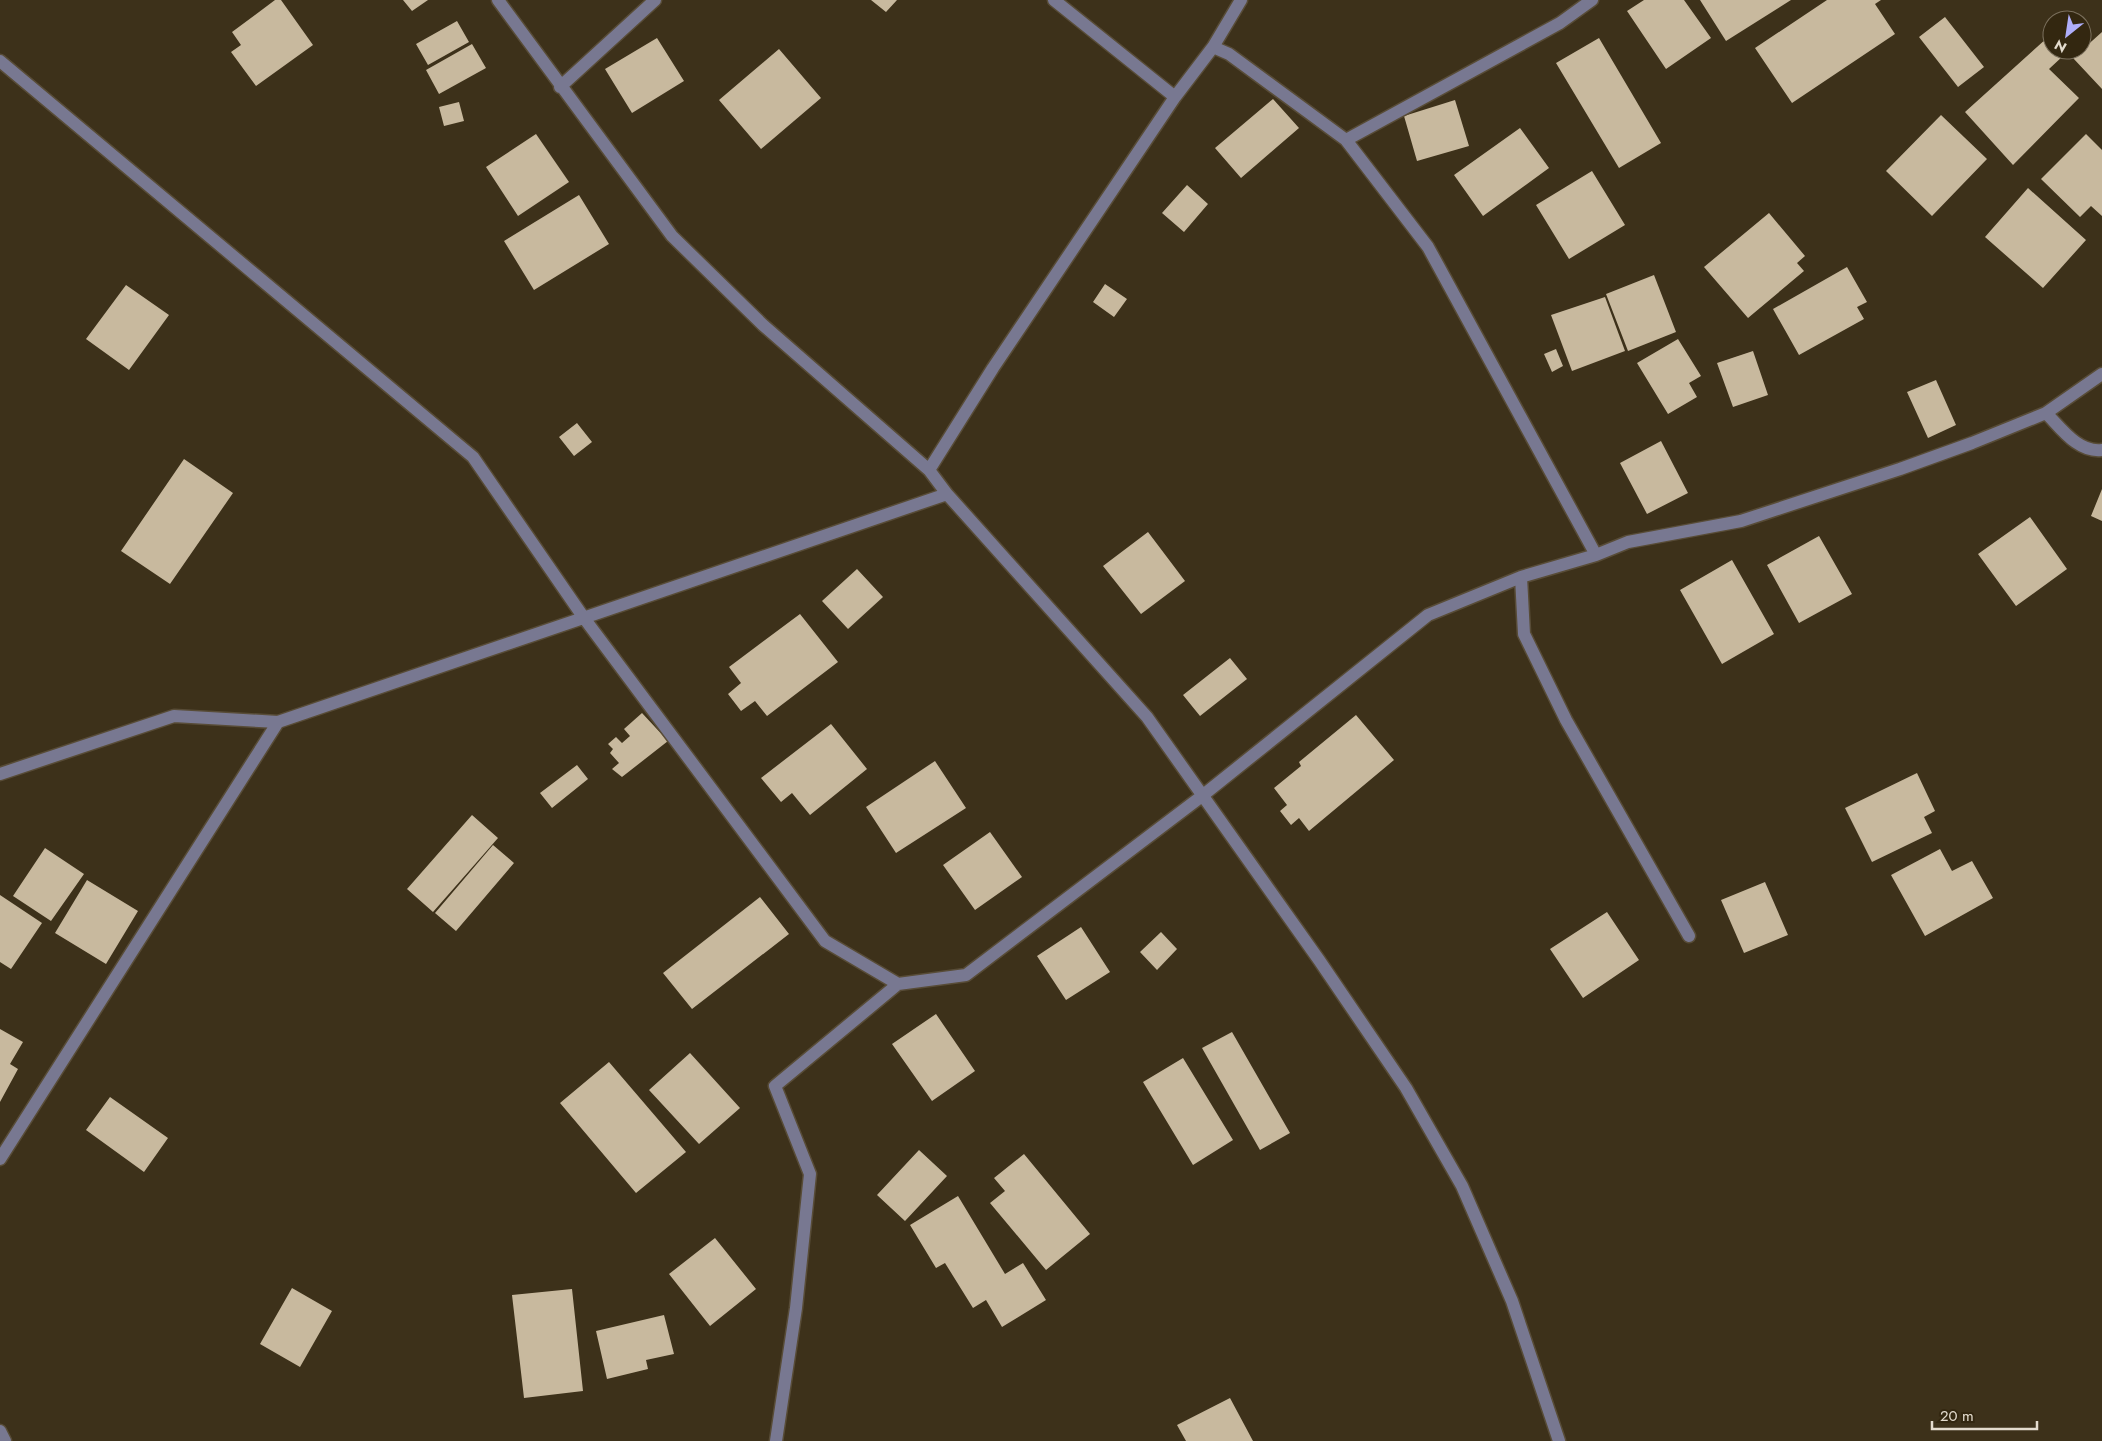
<svg xmlns="http://www.w3.org/2000/svg" width="2102" height="1441" font-family="Jost,sans-serif">
	<style>
		.building { fill: #c8b99e }
		.lines { fill: none; stroke-linecap: round; stroke-linejoin: round }
		.minor-casing { stroke: #584c37; stroke-width: 15 }
		.minor { stroke: #787891; stroke-width: 12 }
	</style>
	<rect width="100%" height="100%" fill="#3d311a"/>
	<path class="building" d="M275,0H281L313,45L256,86L231,52L241,45L232,32Z
		M403,0H428L412,11Z
		M871,0H897L886,12Z
		M1644,0H1684L1711,38L1666,69L1627,11Z
		M1700,0H1791L1726,41Z
		M1827,0H1881L1875,4L1895,34L1792,103L1755,48Z
		M1945,17L1984,67L1958,87L1919,37Z
		M457,21L469,42L428,65L416,44Z
		M2102,32V89L2073,58Z
		M657,38L684,81L632,113L605,69Z
		M1599,38L1661,143L1619,168L1556,63Z
		M2047,38L2052,44V50H2057L2063,56L2049,69L2079,98L2013,165L1965,112Z
		M472,44L486,68L439,94L426,70Z
		M779,49L821,98L761,149L719,100Z
		M1273,99L1299,128L1241,178L1215,148Z
		M1455,100L1469,146L1417,161L1404,116Z
		M459,102L464,121L444,126L439,107Z
		M1941,115L1987,159L1932,216L1886,171Z
		M1520,128L1549,168L1483,216L1454,175Z
		M536,134L569,182L518,216L486,167Z
		M2086,134L2102,150V216L2091,206L2080,217L2041,179Z
		M1592,171L1625,225L1569,259L1536,205Z
		M1187,185L1208,204L1184,232L1162,213Z
		M2028,188L2086,240L2043,288L1985,237Z
		M579,195L609,244L534,290L504,241Z
		M1769,213L1805,256L1797,263L1804,271L1748,318L1704,267Z
		M1847,267L1867,302L1857,307L1864,319L1799,355L1773,309Z
		M1654,275L1676,332L1628,351L1606,294Z
		M1105,284L1127,299L1114,317L1093,302Z
		M126,285L169,315L129,370L86,339Z
		M1605,297L1625,351L1572,371L1551,315Z
		M1678,339L1701,376L1689,383L1697,397L1668,414L1637,363Z
		M1556,349L1563,366L1552,372L1544,354Z
		M1753,351L1768,395L1733,407L1717,363Z
		M1936,380L1956,425L1928,438L1907,392Z
		M577,423L592,442L574,456L559,437Z
		M1661,441L1688,493L1647,514L1620,463Z
		M184,459L233,493L170,584L121,551Z
		M2102,489V521L2091,516Z
		M2030,517L2067,569L2016,606L1978,554Z
		M1148,532L1185,581L1141,614L1103,566Z
		M1819,536L1852,594L1799,623L1767,565Z
		M1732,560L1774,634L1722,664L1680,590Z
		M857,569L883,597L848,629L822,601Z
		M800,614L838,662L767,716L755,701L741,711L728,694L741,683L729,667Z
		M1230,658L1247,679L1200,716L1183,695Z
		M642,713L668,741L622,777L612,769L619,763L610,753L613,749L608,744L616,737L622,743L630,736L624,729Z
		M1356,715L1394,760L1309,831L1299,818L1291,825L1280,811L1287,805L1274,788L1301,766L1299,762Z
		M831,724L867,769L810,815L792,793L781,802L761,778Z
		M935,761L966,808L896,853L866,807Z
		M577,765L588,779L552,808L540,793Z
		M1917,773L1935,811L1924,817L1932,833L1872,862L1845,808Z
		M472,815L498,838L433,912L407,889Z
		M990,832L1022,877L975,910L943,865Z
		M493,845L514,863L456,931L435,913Z
		M45,848L84,874L51,921L13,896Z
		M1940,849L1952,871L1972,861L1993,898L1925,936L1891,875Z
		M87,880L138,911L106,964L55,933Z
		M1765,882L1788,935L1744,953L1721,900Z
		M0,895L42,923L11,969L0,962Z
		M760,897L789,934L692,1009L663,973Z
		M1607,912L1639,960L1583,998L1550,949Z
		M1081,927L1110,972L1066,1000L1037,956Z
		M1161,932L1177,949L1157,970L1140,952Z
		M936,1014L975,1071L932,1101L892,1044Z
		M0,1029L23,1042L10,1064L18,1069L0,1102Z
		M1232,1032L1290,1133L1260,1150L1202,1048Z
		M690,1053L740,1108L699,1144L649,1090Z
		M1183,1058L1233,1140L1193,1165L1143,1082Z
		M609,1062L686,1152L636,1193L560,1103Z
		M110,1097L168,1138L144,1172L86,1130Z
		M919,1150L947,1176L905,1221L877,1195Z
		M1024,1154L1090,1234L1046,1270L990,1203L1005,1191L994,1178Z
		M958,1196L1005,1274L1023,1263L1046,1300L1002,1327L986,1300L973,1308L945,1263L936,1268L910,1225Z
		M715,1238L756,1289L710,1326L669,1274Z
		M292,1288L332,1311L300,1367L260,1344Z
		M572,1289L583,1391L524,1398L512,1295Z
		M664,1315L674,1354L646,1360L648,1369L607,1379L596,1331Z
		M1230,1398L1253,1441H1186L1177,1425Z"/>
	<g class="lines">
		<defs>
			<path id="minor" d="M498,0L672,236L763,325L929,470L947,494L1147,717L1319,960L1406,1088L1462,1186L1512,1301L1559,1441
				M1054,0L1175,97
				M1213,47L1229,54L1346,140L1428,247L1596,555
				M0,61L473,457L584,618L825,941L898,984L966,975L1202,796L1428,615L1521,577L1596,555L1628,542L1741,521L1900,469L1972,443L2046,413L2102,374
				M560,87L655,0
				M1346,140L1560,23L1592,0
				M2046,413C2061,428 2078,453 2102,450
				M929,470L993,368L1175,97L1213,47L1241,0
				M1521,577L1524,634L1566,720L1689,936
				M0,774L174,716L278,722L947,494
				M0,1159L278,722
				M0,1431L5,1441
				M776,1441L796,1308L810,1174L775,1086L898,984"/>
		</defs>
		<use href="#minor" class="minor-casing"/>
		<use href="#minor" class="minor"/>
	</g>
	<g transform="translate(2067 35) rotate(210)"><circle r="24" fill="#332710" stroke="#7a6f5c"/>
	<path d="M0-4L9 19L0 12L-9 19Z" fill="#afaefa"/>
	<text y="-8" font-size="14" font-weight="bold" text-anchor="middle" fill="#e4dcce">N</text>
	</g>
	<path d="M1932 1421v8h105v-8" fill="none" stroke="#e4dcce" stroke-width="2.5"/>
	<text x="1940" y="1421" font-size="15" fill="#e4dcce" stroke="#332710" stroke-width="4" paint-order="stroke">20 m</text>
</svg>
